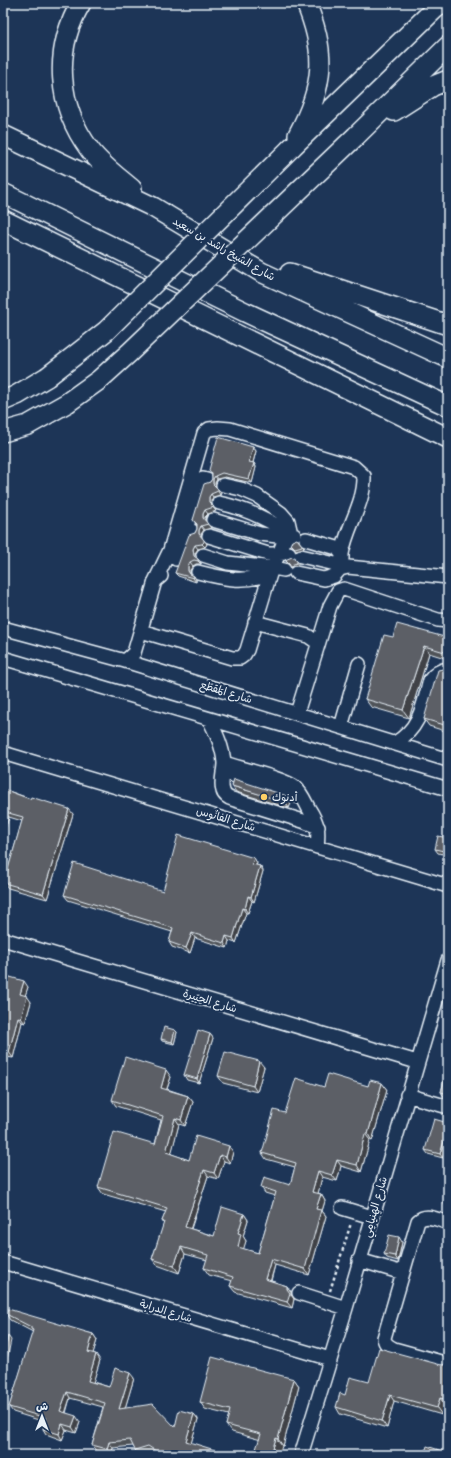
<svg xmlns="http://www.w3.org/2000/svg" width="451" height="1458" font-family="'Balsamiq Sans','Playpen Sans Arabic',sans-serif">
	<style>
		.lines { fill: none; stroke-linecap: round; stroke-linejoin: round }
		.minor-casing { stroke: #e8f1f8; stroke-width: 16 }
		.highway-casing { stroke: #e8f1f8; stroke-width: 22 }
		.path { stroke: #e8f1f8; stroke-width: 2.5; stroke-dasharray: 3 3; stroke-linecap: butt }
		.minor { stroke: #1d3557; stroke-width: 13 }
		.highway { stroke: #1d3557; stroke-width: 19 }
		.highway-bridge-casing { stroke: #e8f1f8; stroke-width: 22; stroke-linecap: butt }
		.highway-bridge { stroke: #1d3557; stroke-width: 19 }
		.wall { fill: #4f5258; stroke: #e8f1f8 }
		.shaded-wall { fill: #404247; stroke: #e8f1f8 }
		.building { fill: #5c5f66; stroke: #e8f1f8 }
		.poi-dot { fill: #ffd166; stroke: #1d3557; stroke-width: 1.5 }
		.labels { text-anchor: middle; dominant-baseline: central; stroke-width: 4; stroke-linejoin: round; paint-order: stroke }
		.street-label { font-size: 11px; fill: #e8f1f8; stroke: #1d3557 }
		.poi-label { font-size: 11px; fill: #e8f1f8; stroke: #1d3557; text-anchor: start }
	</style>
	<rect width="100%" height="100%" fill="#1d3557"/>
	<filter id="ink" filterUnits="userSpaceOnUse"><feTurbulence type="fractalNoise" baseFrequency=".025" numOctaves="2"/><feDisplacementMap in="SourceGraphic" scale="8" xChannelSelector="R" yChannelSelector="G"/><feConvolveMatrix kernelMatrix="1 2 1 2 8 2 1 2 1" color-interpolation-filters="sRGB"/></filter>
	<g filter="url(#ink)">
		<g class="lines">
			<defs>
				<path id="minor" d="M223,485L241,489L257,496L281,513L288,521L291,534L294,535
					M213,520L260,534L286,537
					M186,530L200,481L203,479L207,480
					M209,536L268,554L289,553
					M306,539L337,548L342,554V559
					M203,555L228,563L273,568L284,570
					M301,556L348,567L448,577
					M176,559L186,530L192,531
					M198,572C225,579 242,583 270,574
					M296,573L324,579L334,576L340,569L348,567
					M155,581L170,550L204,433L209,429L218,428L230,429L354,467L364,476C365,503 346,528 342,554
					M255,622L308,636L318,643
					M3,628L125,661L448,760
					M141,631L232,658H240L244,655L247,650L270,574L286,537L291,534C269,520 244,508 219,503
					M3,658L448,789
					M125,661L134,653L155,581L161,576
					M297,713L330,606L338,591L344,589L438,620L448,621
					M209,719C216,733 223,747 224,763C224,772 220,783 223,791C224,795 228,798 232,799L303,821L318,827
					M341,727L359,664
					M395,743C420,728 423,706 430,680C435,673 440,670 448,669
					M3,753L448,886
					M224,763C239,768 286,779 296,788C302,794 305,802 309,809C318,823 319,830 317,847
					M223,772L303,798
					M3,939L417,1062
					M407,1095L448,1107
					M342,1208L372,1217
					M448,1223C439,1220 426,1213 418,1221L384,1338C385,1344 388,1346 394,1349L448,1364
					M359,1260L403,1273
					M3,1262L330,1359
					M299,1293L346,1308
					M301,1455L346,1308L448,960"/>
				<path id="highway" d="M81,3C53,50 57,106 90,150C101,165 118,177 132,189
					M394,111L433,86L448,80
					M3,135L153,207L261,272L448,358
					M298,135C324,87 327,53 306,3
					M356,136L448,46
					M291,148L441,3
					M3,193L245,312L448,406
					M3,220L448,438
					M290,273L448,325
					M3,401L17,395L47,377
					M3,432L28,425L67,403"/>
			</defs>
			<use href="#minor" class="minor-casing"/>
			<use href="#highway" class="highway-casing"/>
			<path class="path" d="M330,1291L351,1223"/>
			<use href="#minor" class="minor"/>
			<use href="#highway" class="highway"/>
			<defs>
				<path id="highway-bridge" d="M47,377L106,331L291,148
					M67,403L99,380L129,353L356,136"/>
			</defs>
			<use href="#highway-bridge" class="highway-bridge-casing"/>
			<use href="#highway-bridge" class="highway-bridge"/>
		</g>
		<path class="wall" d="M253,447L256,451L253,463H254L256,467L252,483L225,477L217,479L215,483V486L221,493L220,495L213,497L211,501V505L216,511L208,514L205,517V521L211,528L204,530L201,534V537L207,544L206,546L205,547L198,549L195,553L196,558L198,559L201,563V564H196L193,566L190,570V574L194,576L196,580V582L178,576L175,573L197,529V525L193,520L210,482L212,479V474Z
			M291,544L302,545L304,547L303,548L296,550Z
			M285,560L297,561L298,563V565L291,567Z
			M393,637L448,638V659L429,653L409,718L371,707L365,699Z
			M448,671V732L429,726L424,719Z
			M232,786L291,803L289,808L236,792Z
			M3,789L73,814L47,899L8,888L4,883L22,821L9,817L4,832L3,831Z
			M448,838V855L438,853L435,849Z
			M254,858L257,863L256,865L260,866L263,871L254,902L252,901L248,913H246L236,943L229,941L227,948L195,938L190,953L172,947L169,942L172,932L68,900L64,895L163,891Z
			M3,975L28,987L25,995L31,1002L25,1023L22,1022L13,1058L7,1057L3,1070Z
			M175,1030L177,1032L174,1044L162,1041L161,1039Z
			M210,1034L213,1038L199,1083L187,1080L184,1075Z
			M264,1067L257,1092L223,1083L218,1076Z
			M448,1067V1099L445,1098L441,1092Z
			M171,1077L167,1089L188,1096L193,1102L185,1126L179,1124L171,1154L189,1160L233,1152L230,1163L224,1161L218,1179L208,1176L191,1229L214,1236L244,1214L248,1220L243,1236L246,1241L243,1249L258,1253L275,1196L265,1193L261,1187L290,1185L295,1167L266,1159L262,1153L285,1113L324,1087L368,1086L382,1083L387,1090L372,1141L370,1140L361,1172L341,1166L337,1181L322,1177L318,1193L321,1194L325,1201L322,1211L326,1216L309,1275L275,1265L271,1281L287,1286L291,1292V1295L294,1299L292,1308L235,1292L230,1286L232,1281L209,1275L204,1268L207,1260L185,1254L179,1273L157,1265L152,1259L164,1224L162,1221L166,1212L103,1194L98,1187L155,1144L161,1120L116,1106L112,1100Z
			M448,1123L443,1158L428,1154L425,1150Z
			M448,1190V1210L444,1204Z
			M402,1242L398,1261L387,1258L384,1254Z
			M6,1314L93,1334L97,1340L93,1353L100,1360L93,1382L109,1387L134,1378L125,1408L175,1427L194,1414L198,1419L191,1443L221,1455H157L152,1452L141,1455H138L133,1446L113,1448L111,1455L96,1451L92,1445L103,1407L70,1398L66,1413L80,1422L76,1433L66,1430L62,1440L46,1434L43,1429L45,1422L13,1412L9,1407L33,1332L31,1331L10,1320Z
			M448,1363V1405H445L442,1415L394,1401L387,1428L340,1414L336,1407L345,1395L369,1382L441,1365H446Z
			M294,1379L299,1386L283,1446L232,1432L226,1425L229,1415L205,1409L200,1402Z"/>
		<path class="shaded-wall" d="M253,447L256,451L252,466L249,462Z
			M254,463L256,467L252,483L249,479Z
			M215,476L217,479L215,483L216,488L213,484V479Z
			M218,489L221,493L220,495L218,491Z
			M211,494L213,497L211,501L212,506L209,502V497Z
			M205,510L208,514L205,517V522L203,518V514Z
			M201,526L204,530L201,534V538L199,534V530Z
			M204,540L207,544L205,547L202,544Z
			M195,545L198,549L195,553L197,560L194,556L193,549Z
			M198,559L201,563V564L198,561Z
			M190,562L193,566L190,570V575L188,571V566Z
			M194,576L196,580V582L193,578Z
			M424,646L429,653L409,718L403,710Z
			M287,796L291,803L289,808L285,802Z
			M69,809L73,814L47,899L43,894Z
			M5,812L9,817L4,832L3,830V819Z
			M254,858L257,863L255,869L252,864Z
			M260,866L263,871L254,902L251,897Z
			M248,896L252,901L248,913L245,909Z
			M242,908L246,913L236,943L233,938Z
			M192,933L195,938L190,953L186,948Z
			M226,936L229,941L227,948L224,943Z
			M24,981L28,987L24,999L20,994Z
			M27,996L31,1002L25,1023L21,1018Z
			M18,1017L22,1022L13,1058L9,1052Z
			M175,1030L177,1032L174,1044L172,1042Z
			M210,1034L213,1038L199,1083L197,1079Z
			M3,1051L7,1057L3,1070Z
			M259,1061L264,1067L257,1092L253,1086Z
			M166,1070L171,1077L165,1094L161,1088Z
			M3,1073L6,1077L3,1087Z
			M382,1083L387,1090L372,1141L368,1134Z
			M188,1096L193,1102L185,1126L181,1120Z
			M175,1118L179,1124L170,1159L166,1152Z
			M448,1128V1142L443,1158L440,1154Z
			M365,1134L370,1140L361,1172L357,1165Z
			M229,1146L233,1152L230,1163L226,1157Z
			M220,1155L224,1161L218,1179L214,1173Z
			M337,1160L341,1166L337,1181L332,1175Z
			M204,1170L208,1176L189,1233L185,1227Z
			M318,1171L322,1177L317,1198L312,1192Z
			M321,1194L325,1201L322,1211L326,1216L309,1275L305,1269L316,1209Z
			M244,1214L248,1220L243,1236L246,1241L242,1254L238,1247V1233Z
			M399,1237L402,1242L398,1261L395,1256Z
			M181,1247L185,1254L179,1273L174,1266Z
			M271,1259L275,1265L269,1286L265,1279Z
			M287,1286L291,1292V1295L294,1299L292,1308L287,1302Z
			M93,1334L97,1340L92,1357L88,1352Z
			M8,1336L11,1340L4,1375L3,1373V1362Z
			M96,1354L100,1360L92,1386L88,1381Z
			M130,1373L134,1378L123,1415L119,1409Z
			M294,1379L299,1386L283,1446L278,1439Z
			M67,1392L70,1398L64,1417L60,1411Z
			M390,1395L394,1401L387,1428L382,1421Z
			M440,1398L445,1405L442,1415L437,1408Z
			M194,1414L198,1419L190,1447L186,1441Z
			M76,1416L80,1422L76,1433L72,1427Z
			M62,1424L66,1430L62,1440L59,1434Z
			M276,1438L282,1446L279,1455H271Z
			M109,1442L113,1448L111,1455L107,1449Z
			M218,1451L221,1455H217Z"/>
		<path class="building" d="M218,437L253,447L249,462L254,463L249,479L222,473L215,476L213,479V484L218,489V491L211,494L209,497V502L214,507L205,510L203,514V518L208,524L201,526L199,530V534L204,540V542L202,544L195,545L193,549L194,556L198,559V561L194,560L190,562L188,566V571L190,574L194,576L193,578L175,573L189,535L195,533L197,529V524L193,520L204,484L210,482L212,479V474L209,470Z
			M297,539L302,545V546L295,548L291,544L292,541Z
			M292,557L297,561V563L290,565L285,560Z
			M397,624L448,638V653L424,646L403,710L365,699L384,635L393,637Z
			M443,669L448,671V726L424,719L438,670Z
			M234,779L287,796L285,802L232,786Z
			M3,789L30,799L31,797L69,809L43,894L4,883L23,817L5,812L3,819Z
			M178,835L254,858L252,864L260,866L251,897L248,896L245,909L242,908L233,938L226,936L224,943L192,933L186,948L169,942L173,928L64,895L74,863L163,891Z
			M438,836L448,838V852L435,849Z
			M3,975L24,981L20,994L27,996L21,1018L18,1017L9,1052L3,1051Z
			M164,1027L175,1030L172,1042L161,1039Z
			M198,1030L210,1034L197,1079L184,1075Z
			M225,1052L259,1061L253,1086L218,1076Z
			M125,1057L166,1070L161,1088L188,1096L181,1120L175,1118L166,1152L189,1160L196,1136L229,1146L226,1157L220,1155L214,1173L204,1170L185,1227L214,1236L222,1207L244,1214L238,1233L241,1234L238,1247L258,1253L276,1192L261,1187L264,1177L290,1185L296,1163L262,1153L274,1110L285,1113L296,1078L324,1087L328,1074L368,1086L370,1080L382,1083L368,1134H365L357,1165L337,1160L332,1175L318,1171L312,1192L321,1194L316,1209L321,1210L305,1269L271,1259L265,1279L287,1286V1289L290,1293L287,1302L230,1286L233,1277L204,1268L208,1255L181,1247L174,1266L152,1259L164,1222L162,1221L167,1208L98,1187L114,1132L155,1144L163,1116L112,1100Z
			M448,1067V1094L441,1092Z
			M434,1119L448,1123V1128L440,1154L425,1150Z
			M448,1190V1205L444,1204Z
			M389,1235L399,1237L395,1256L384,1254Z
			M8,1309L93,1334L88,1352L96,1354L88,1381L109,1387L115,1368L130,1373L119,1409L153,1404L175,1427L179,1410L194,1414L186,1441L218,1451L217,1455H162L148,1446L135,1450L130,1440L109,1442L107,1449L92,1445L105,1403L67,1392L60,1411L76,1416L72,1427L62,1424L59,1434L43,1429L46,1418L9,1407L33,1330L31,1329V1327L6,1314Z
			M3,1335L8,1336L3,1362Z
			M379,1348L441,1365H446L448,1363V1400L440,1398L437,1408L390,1395L382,1421L336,1407L340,1393L345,1395L350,1377L369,1382Z
			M212,1357L294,1379L278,1439L276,1438L271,1455H254L261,1434L226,1425L230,1410L200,1402Z
			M427,1446L448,1453V1455H424Z"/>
	</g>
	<circle class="poi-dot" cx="264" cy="797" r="4"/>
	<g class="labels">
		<g class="street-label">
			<text transform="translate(224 249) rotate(30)">شارع الشيخ راشد بن سعيد</text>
			<text transform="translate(226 692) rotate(17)">شارع المَقطَع</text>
			<text transform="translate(226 819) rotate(17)">شارع الفانُوس</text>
			<text transform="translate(210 1001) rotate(17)">شارع الحِيَيرة</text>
			<text transform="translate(375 1207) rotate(-74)">شارع الهِنيامِي</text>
			<text transform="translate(166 1311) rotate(17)">شارع الدرابة</text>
		</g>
		<g class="poi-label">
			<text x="272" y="797">أدنوك</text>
		</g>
	</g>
	<rect width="451" height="1458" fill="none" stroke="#1d3557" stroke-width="16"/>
	<rect x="8" y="8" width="435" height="1442" fill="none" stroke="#e8f1f8" stroke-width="1.5" filter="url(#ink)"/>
	<g transform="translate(42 1416)" stroke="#1d3557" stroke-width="3" paint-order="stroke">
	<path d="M0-3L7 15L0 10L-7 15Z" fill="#e8f1f8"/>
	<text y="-6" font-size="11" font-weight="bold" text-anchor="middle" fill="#e8f1f8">ش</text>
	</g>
</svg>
